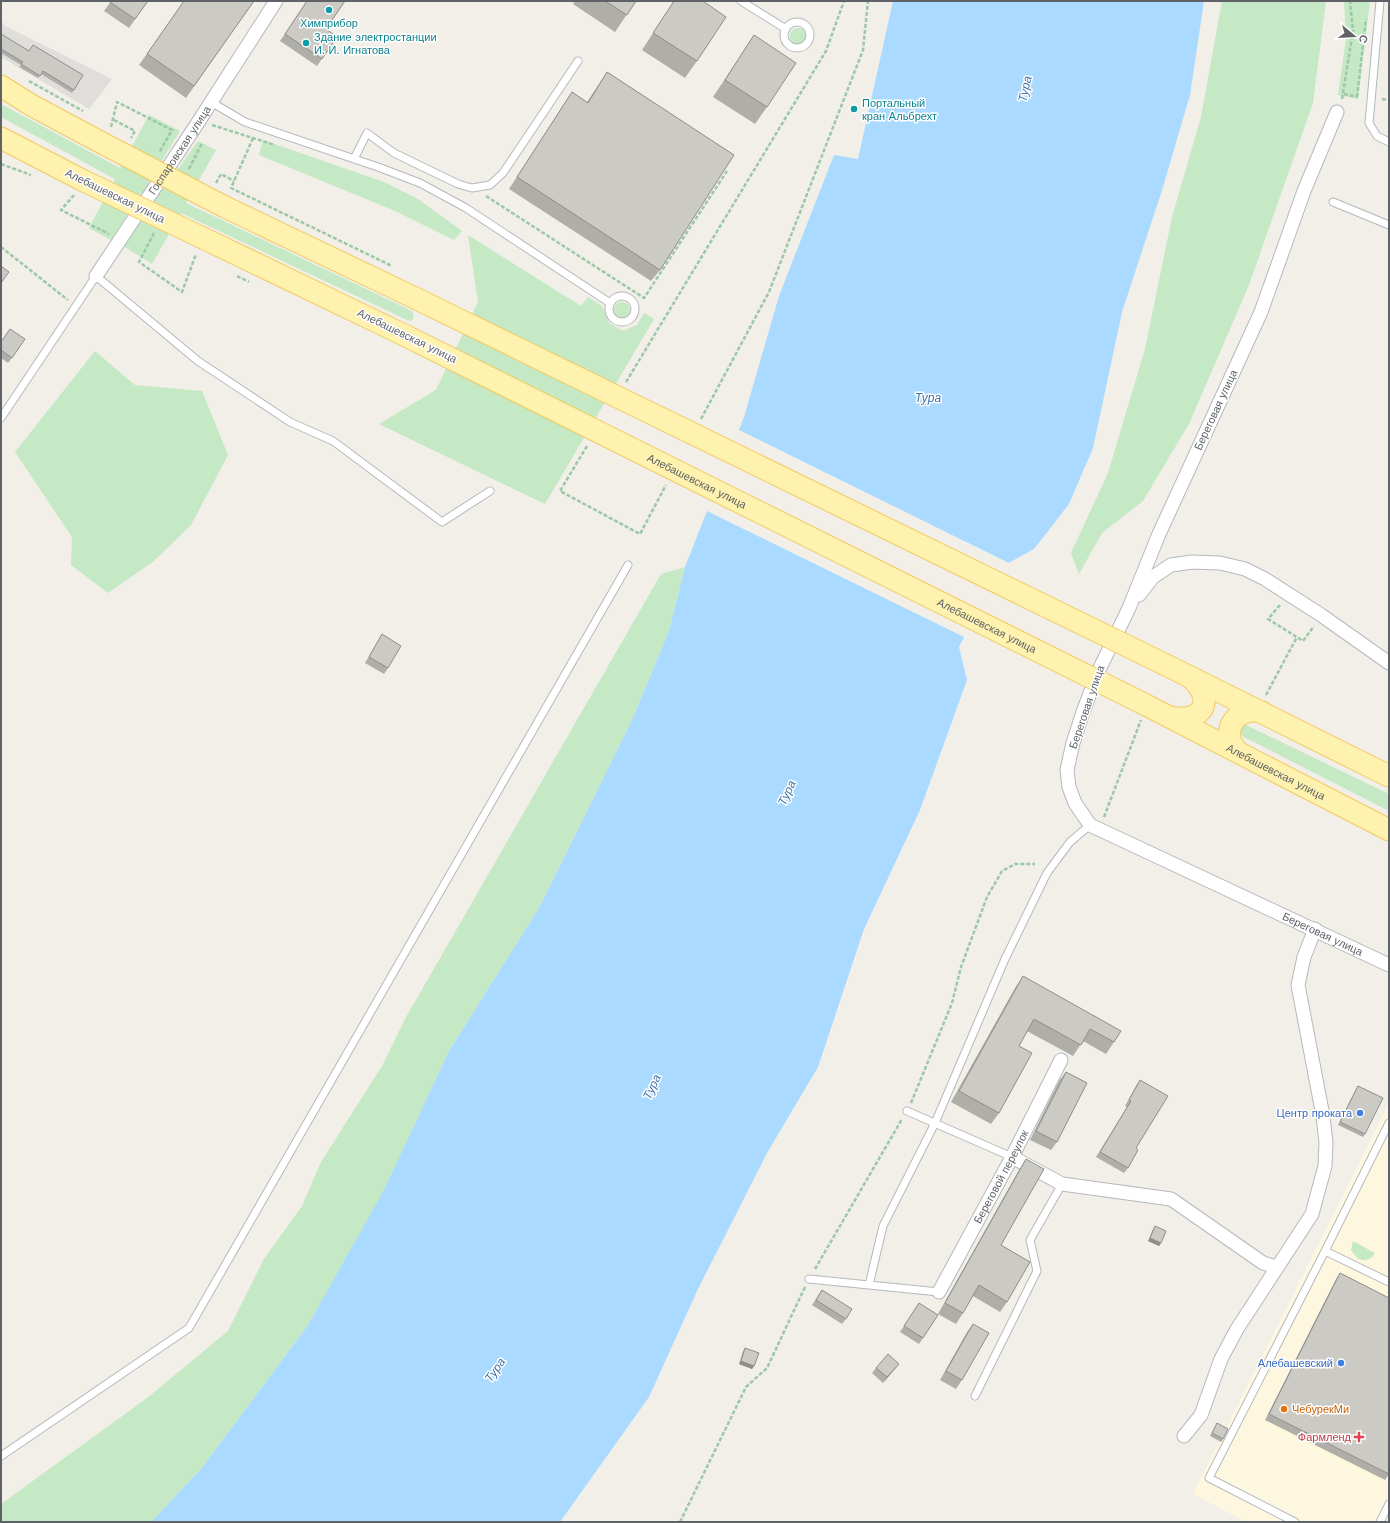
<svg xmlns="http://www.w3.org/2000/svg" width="1390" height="1523" font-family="'Work Sans',sans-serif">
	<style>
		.commercial { fill: #fef7e0 }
		.industrial { fill: #e0deda }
		.green { fill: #c5e8c5 }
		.water { fill: #aadaff }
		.pier { fill: #f1efe8 }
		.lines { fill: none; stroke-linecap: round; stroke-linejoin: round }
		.lane-casing { stroke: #b5b8bc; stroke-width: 9 }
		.street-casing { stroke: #b5b8bc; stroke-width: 15 }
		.primary-casing { stroke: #f2c960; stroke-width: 23 }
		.path { stroke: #9cc7a9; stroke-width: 2.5; stroke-dasharray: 4 2; stroke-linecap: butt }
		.lane { stroke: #fff; stroke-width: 7 }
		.street { stroke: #fff; stroke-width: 13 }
		.primary { stroke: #fff2af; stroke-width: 21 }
		.primary-bridge-casing { stroke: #f2c960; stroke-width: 23; stroke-linecap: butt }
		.primary-bridge { stroke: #fff2af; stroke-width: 21 }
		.wall { fill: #afaea9 }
		.shaded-wall { fill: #8f8d8a }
		.building { fill: #cccac5; stroke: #8f8d8a }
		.culture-dot { fill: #0f9aa8; stroke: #fff; stroke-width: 1.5 }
		.shop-dot { fill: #3f7fe0; stroke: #fff; stroke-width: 1.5 }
		.food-dot { fill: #e8710a; stroke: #fff; stroke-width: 1.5 }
		.health-dot { fill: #e0444e; stroke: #fff; stroke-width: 1.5 }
		.labels { text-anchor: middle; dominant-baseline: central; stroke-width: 3; stroke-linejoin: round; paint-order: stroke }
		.culture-label { font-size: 11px; fill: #0d838f; stroke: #fff; text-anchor: start }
		.street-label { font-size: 11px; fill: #5f6368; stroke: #fff }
		.shop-label { font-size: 11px; fill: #366cbe; stroke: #fff; text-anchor: end }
		.food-label { font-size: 11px; fill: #c56008; stroke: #fff; text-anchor: start }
		.health-label { font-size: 11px; fill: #be3a42; stroke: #fff; text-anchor: end }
		.water-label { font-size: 12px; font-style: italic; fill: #4174aa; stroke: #fff }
	</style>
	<rect width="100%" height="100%" fill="#f1efe8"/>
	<path class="commercial" d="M1389,1103V1522H1247L1193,1494Z"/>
	<path class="industrial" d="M1,20L5,26L112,79L89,109L1,57Z"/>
	<path class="green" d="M1222,1H1326L1313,103L1249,285L1189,424L1143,501L1102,533L1079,574L1071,553L1108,473L1145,349L1172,217L1201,117Z
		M1344,1H1370L1358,99L1338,95L1346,38Z
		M790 36a8 8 0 1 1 16 0a8 8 0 1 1-16 0Z
		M1,104L120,168L149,115L180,131L148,183L163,190L198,141L216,150L186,203L412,311L414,318L411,321L407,320L181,213L152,264L123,246L156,200L141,193L111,240L89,228L115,179L1,117Z
		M263,140L384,182L418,199L462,231L454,240L395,211L259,155Z
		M468,235L581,306L588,297L602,306L609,323L623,331L637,325L644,313L654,319L545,504L379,424L436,390L478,302Z
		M614 310a8 8 0 1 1 16 0a8 8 0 1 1-16 0Z
		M95,351L135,385L202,391L228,455L191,525L154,561L108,593L71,565L72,537L15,452Z
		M685,567L669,631L632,720L539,908L449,1051L384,1191L308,1325L201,1469L151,1522H1V1504L147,1398L228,1331L264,1259L302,1206L321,1162L382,1066L405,1019L661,574Z
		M1244,724L1389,794V811L1242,736L1240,727Z
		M1353,1241L1375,1253C1371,1260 1365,1262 1357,1258L1351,1250Z"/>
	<path class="water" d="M893,1H1204L1190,95L1163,187L1122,312L1093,448L1069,504L1034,549L1001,567L959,647L967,680L920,810L864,929L818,1067L767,1153L698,1289L649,1397L560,1522H151L201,1469L308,1325L384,1190L449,1051L539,908L632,720L669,631L685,567L744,417L779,296L834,155L858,159Z"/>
	<path class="pier" d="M737,429L1011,564L1003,568L966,638L705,510Z"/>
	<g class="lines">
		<defs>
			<path id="lane" d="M741,1L786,29
				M1380,1L1369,123L1377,136L1389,142
				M784 35a13 13 0 1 1 26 0a13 13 0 1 1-26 0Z
				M211,102L245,122L378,167L420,183L466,208L610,303
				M354,159L367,133L394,153L458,184L472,188L490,185L503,173L578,61
				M1333,202L1389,225
				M609 309a13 13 0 1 1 26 0a13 13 0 1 1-26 0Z
				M1,418L96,276L198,361L290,422L333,441L442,522L490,491
				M907,1111L1012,1157
				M1389,1123L1325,1251L1389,1282
				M809,1279L939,1292
				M869,1285L883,1226L935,1123L1005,959L1047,873L1070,842L1090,825
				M975,1396L1037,1271L1030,1240L1062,1184
				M1,1456L189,1328L628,565
				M1295,1522L1209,1478L1325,1251
				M1380,1522L1389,1504"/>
			<g id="street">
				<path id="s1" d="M1337,112L1304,191L1261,312L1159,534L1129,608L1098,672L1083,712L1073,743L1067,770L1069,787L1075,803L1090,825L1389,965"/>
				<path id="s2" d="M96,276L197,124L276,1"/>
				<path d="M1139,595L1153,577L1171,565L1192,562L1220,563L1245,569L1265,579L1321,615L1389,663"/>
				<path d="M1012,1157L1062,1184L1171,1199L1263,1263L1276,1267"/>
				<path id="s3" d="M939,1292L1012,1157L1061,1060"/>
				<path d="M1184,1436L1201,1415L1221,1359L1237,1329L1312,1214L1325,1166L1326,1143L1323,1116L1298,985L1304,957L1315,929"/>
			</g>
			<g id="primary">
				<path d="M1,86L31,105L102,143"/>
				<path d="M1,138L82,180"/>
				<path d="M225,207L415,298"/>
				<path d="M205,239L398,332"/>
				<path d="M1166,665L1389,776"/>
				<path id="s4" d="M1146,705L1389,830"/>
				<path d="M1170,717C1176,718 1183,719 1190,717C1213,710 1204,689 1190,677"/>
				<path d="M1237,751C1219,731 1236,706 1262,712"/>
			</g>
		</defs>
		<use href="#lane" class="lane-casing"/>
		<use href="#street" class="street-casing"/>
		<use href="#primary" class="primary-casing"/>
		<path class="path" d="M29,81L83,111
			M1344,94L1357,97
			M1357,97L1366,19
			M1342,99L1353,31L1350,1
			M1382,99L1389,100
			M114,120L135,131L131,138
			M212,125L275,145
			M111,127L117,102L172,130L159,153
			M253,138L231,188L392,266
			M1,164L31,175
			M189,169L202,143
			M216,183L221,174L234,181
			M74,195L61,210L109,234
			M486,196L644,298L727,171
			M154,233L139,262L182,292L196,254
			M1,247L68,300
			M237,276L249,282
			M626,382L826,51L844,1
			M701,419L769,292L863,50L868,1
			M587,446L560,491L640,534L666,485
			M1280,605L1268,619L1303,641L1314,626
			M1266,695L1297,637
			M1104,817L1141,720
			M911,1103L952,1003L961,967L987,897L1002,871L1015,864H1035
			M815,1269L902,1119
			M680,1522L746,1387L767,1368L805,1287"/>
		<use href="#lane" class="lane"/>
		<use href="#street" class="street"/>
		<use href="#primary" class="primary"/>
		<defs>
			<g id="primary-bridge">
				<path d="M102,143L225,207"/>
				<path d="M82,180L205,239"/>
				<path d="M415,298L1166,665"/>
				<path id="s5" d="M398,332L1146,705"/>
			</g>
		</defs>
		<use href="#primary-bridge" class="primary-bridge-casing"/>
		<use href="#primary-bridge" class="primary-bridge"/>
	</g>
	<path class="wall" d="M111,1H148L129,28L104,11Z
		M184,1H254L186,98L139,65Z
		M307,1L326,29L337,37L317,66L280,41Z
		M575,1H636L615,32L573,4Z
		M674,1H703L697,61L685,78L642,50Z
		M1,34L74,90L72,93L41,74L38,78L19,67L21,65L1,53Z
		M754,35L767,107L755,124L713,97Z
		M607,72L660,270L651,281L509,189L572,92L587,102Z
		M1,341L12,358L8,363L1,358Z
		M382,634L388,668L384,674L365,663Z
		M1023,976L1114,1042L1106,1054L1083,1041L1073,1056L1027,1031L1019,1046L999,1113L991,1124L951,1102L1015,988Z
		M1066,1072L1057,1142L1051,1150L1030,1140L1059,1081Z
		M1140,1080L1136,1148L1128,1168L1124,1173L1096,1157L1127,1107L1125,1106L1136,1086Z
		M1358,1086L1365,1134L1363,1137L1338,1125L1356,1089Z
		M1026,1159L1001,1245L1007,1302L1000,1312L973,1296L963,1313L956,1324L938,1314L1019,1170Z
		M1155,1226L1161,1243L1159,1246L1148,1241L1153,1229Z
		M1340,1273L1389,1474L1385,1480L1265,1420L1336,1279Z
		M822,1290L846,1319L842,1324L812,1305Z
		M919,1303L923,1338L919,1344L900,1332Z
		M973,1324L962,1380L956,1389L940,1380L967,1332Z
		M745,1348L754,1366L752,1369L739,1364L743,1351Z
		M899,1364L894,1370L883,1383L872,1373L876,1368Z
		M1217,1423L1223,1439L1221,1442L1210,1436Z"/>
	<path class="shaded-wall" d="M1150,1238L1161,1243L1159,1246L1148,1241Z
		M741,1361L754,1366L752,1369L739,1364Z
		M899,1364L894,1370L883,1383L887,1377Z"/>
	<path class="building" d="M111,1H148L135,19L110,2Z
		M184,1H254L194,86L147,54Z
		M307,1H345L326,29L337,37L322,59L285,34Z
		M605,1H636L627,15Z
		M674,1H703L726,17L697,61L653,33Z
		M1,34L29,51L33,45L83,75L74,90L43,71L40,76L21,64L23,62L1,49Z
		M754,35L796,63L767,107L725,80Z
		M607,72L734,155L660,270L517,177L572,92L588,103Z
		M1,266L9,272L1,283Z
		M10,329L25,339L12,358L1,350V342Z
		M382,634L401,646L388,668L369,657Z
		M1023,976L1121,1031L1114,1042L1090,1029L1081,1045L1034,1019L1019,1046L1032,1053L999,1113L959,1091Z
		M1066,1072L1087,1083L1057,1142L1036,1131Z
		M1140,1080L1168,1096L1136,1148L1138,1150L1128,1168L1100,1152L1131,1101L1129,1100Z
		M1358,1086L1383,1098L1365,1134L1340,1122Z
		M1026,1159L1044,1169L1001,1245L1030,1262L1007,1302L979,1285L963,1313L945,1303Z
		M1155,1226L1166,1231L1161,1243L1150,1238Z
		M1340,1273L1389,1298V1474L1269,1414Z
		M822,1290L852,1309L846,1319L816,1300Z
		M919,1303L938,1315L923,1338L904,1326Z
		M973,1324L989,1333L962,1380L946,1371Z
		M745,1348L759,1353L754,1366L741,1361Z
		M888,1354L899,1364L887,1377L876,1368Z
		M1217,1423L1228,1429L1223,1439L1212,1433Z"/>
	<g class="culture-dot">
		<circle cx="329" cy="10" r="4"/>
		<circle cx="306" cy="43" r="4"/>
		<circle cx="854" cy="109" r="4"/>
	</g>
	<g class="shop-dot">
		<circle cx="1360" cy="1113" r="4"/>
		<circle cx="1341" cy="1363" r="4"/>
	</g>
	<circle class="food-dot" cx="1284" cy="1409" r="4"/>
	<path class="health-dot" d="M1357 1431h4v4h4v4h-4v4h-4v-4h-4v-4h4z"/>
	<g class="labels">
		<g class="culture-label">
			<text x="329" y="23" text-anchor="middle">Химприбор</text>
			<text x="314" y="37">Здание электростанции<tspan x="314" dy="13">И. И. Игнатова</tspan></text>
			<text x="862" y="103">Портальный<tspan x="862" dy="13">кран Альбрехт</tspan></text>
		</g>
		<g class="street-label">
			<text stroke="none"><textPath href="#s2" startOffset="151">Госпаровская улица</textPath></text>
			<text transform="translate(115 196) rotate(26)">Алебашевская улица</text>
			<text transform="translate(407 336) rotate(26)">Алебашевская улица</text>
			<text transform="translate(1216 410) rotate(-65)">Береговая улица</text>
			<text stroke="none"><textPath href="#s5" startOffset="334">Алебашевская улица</textPath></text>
			<text stroke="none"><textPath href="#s5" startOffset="658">Алебашевская улица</textPath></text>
			<text transform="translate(1087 707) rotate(-71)">Береговая улица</text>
			<text stroke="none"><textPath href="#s4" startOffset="146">Алебашевская улица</textPath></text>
			<text stroke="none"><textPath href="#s1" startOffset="1030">Береговая улица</textPath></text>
			<text stroke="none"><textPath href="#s3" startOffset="131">Береговой переулок</textPath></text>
		</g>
		<g class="shop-label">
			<text x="1352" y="1113">Центр проката</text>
			<text x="1333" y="1363">Алебашевский</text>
		</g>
		<g class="food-label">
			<text x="1292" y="1409">ЧебурекМи</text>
		</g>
		<g class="health-label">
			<text x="1351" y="1437">Фармленд</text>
		</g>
		<g class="water-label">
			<text transform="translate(1025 89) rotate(-77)">Тура</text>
			<text x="928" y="398">Тура</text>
			<text transform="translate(787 793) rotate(-65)">Тура</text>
			<text transform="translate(652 1087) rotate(-65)">Тура</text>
			<text transform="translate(495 1370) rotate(-55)">Тура</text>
		</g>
	</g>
	<rect width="1390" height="1523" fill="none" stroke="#5f6368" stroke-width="4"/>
	<g transform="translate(1354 36) rotate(108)" stroke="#ffffff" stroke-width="3" paint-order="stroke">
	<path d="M0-3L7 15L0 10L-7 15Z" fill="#5f6368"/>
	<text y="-6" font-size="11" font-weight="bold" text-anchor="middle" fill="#5f6368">С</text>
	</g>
</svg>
